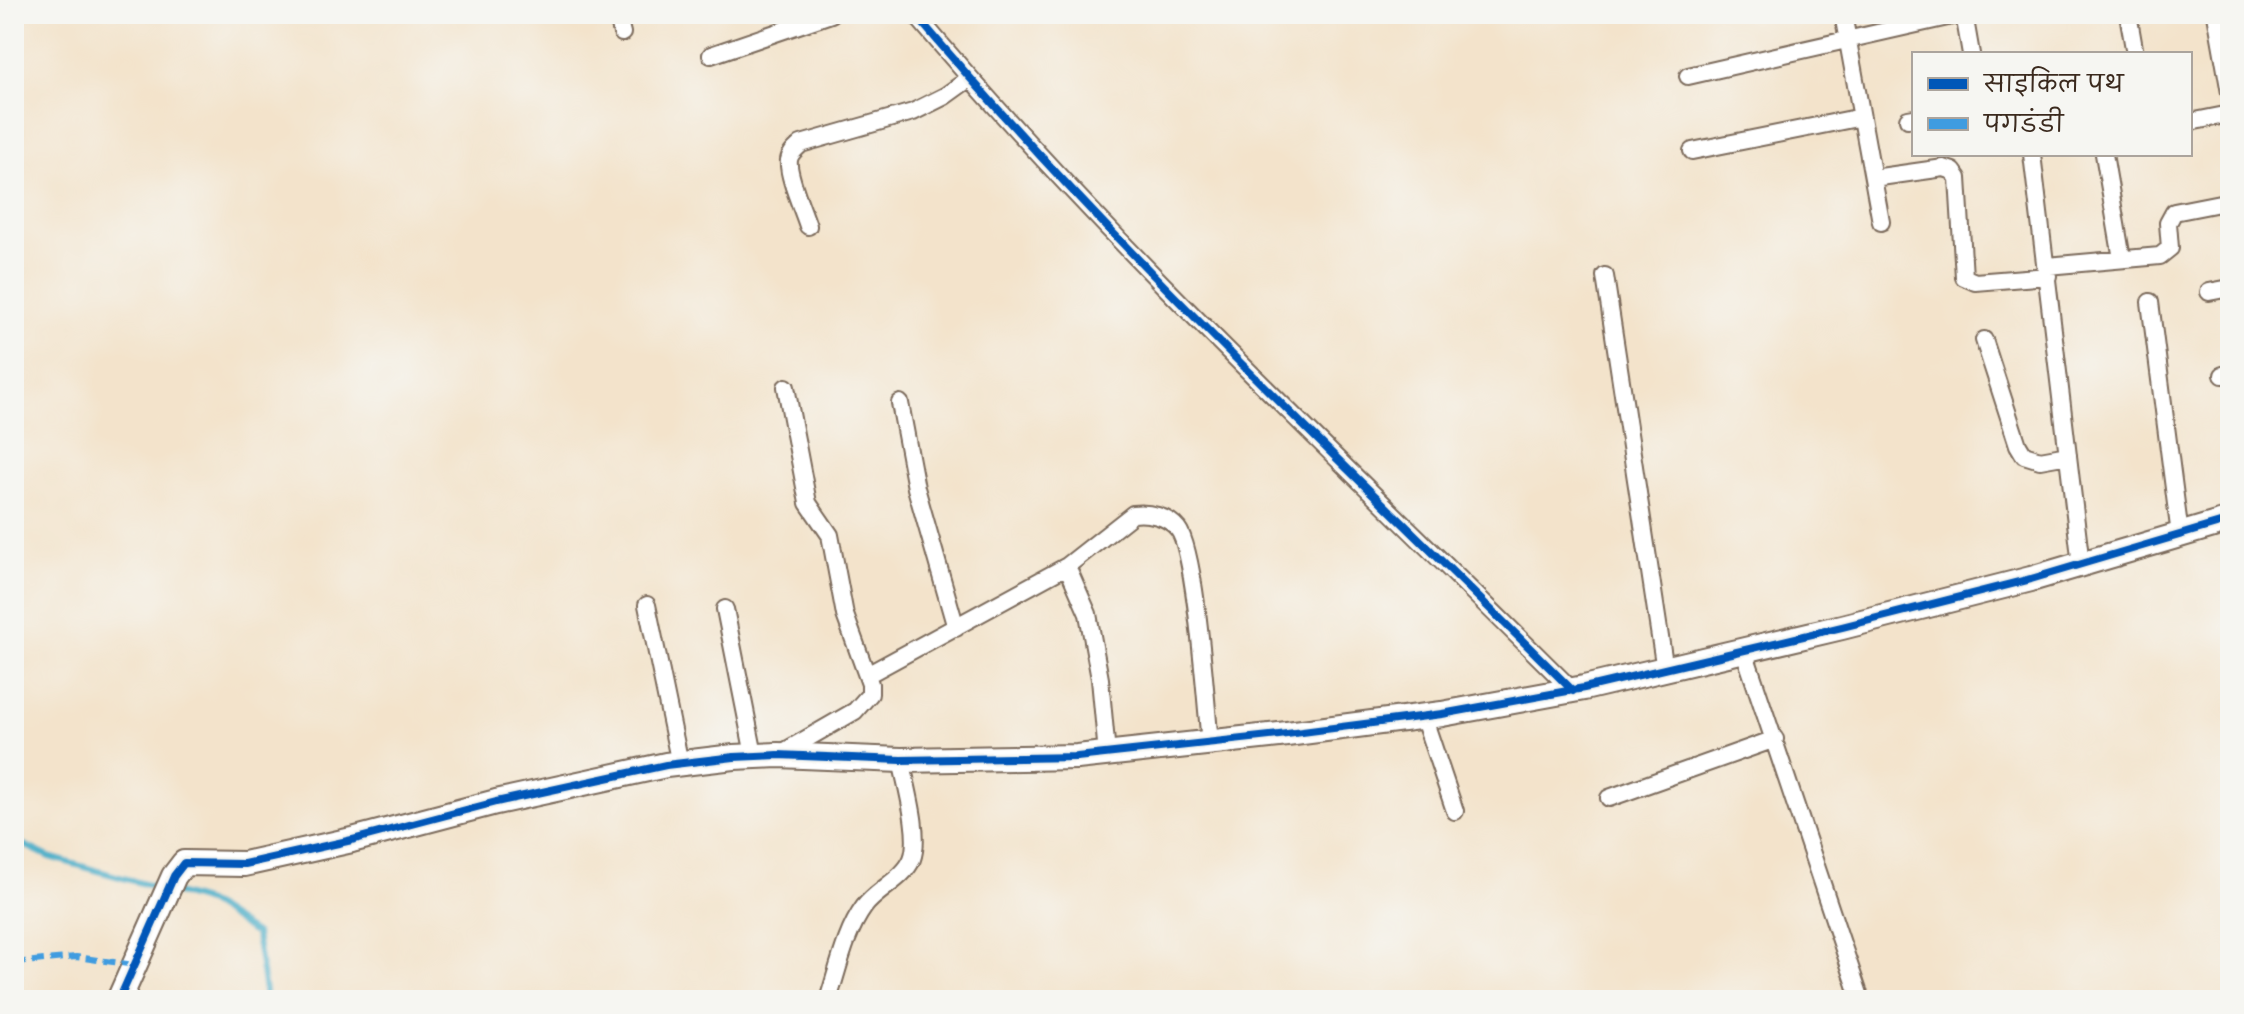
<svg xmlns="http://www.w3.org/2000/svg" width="2244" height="1014" font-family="'Playpen Sans','Playpen Sans Deva',sans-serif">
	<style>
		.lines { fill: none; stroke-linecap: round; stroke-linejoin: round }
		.stream { stroke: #48adc7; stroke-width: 6 }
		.street-casing { stroke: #7b6b5b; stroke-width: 20 }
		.secondary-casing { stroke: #7b6b5b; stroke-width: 28 }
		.street { stroke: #fff; stroke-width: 16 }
		.secondary { stroke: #fff; stroke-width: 24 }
		.quiet { stroke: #3f9ce0; stroke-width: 6; stroke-dasharray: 12 6; stroke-linecap: butt }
		.cycleway-casing { stroke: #f6f6f2; stroke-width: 13 }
		.cycleway { stroke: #0057b8; stroke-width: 8 }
	</style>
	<rect width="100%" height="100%" fill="#f6f6f2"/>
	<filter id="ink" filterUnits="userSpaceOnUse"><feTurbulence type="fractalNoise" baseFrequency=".0125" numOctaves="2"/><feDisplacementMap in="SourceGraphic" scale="16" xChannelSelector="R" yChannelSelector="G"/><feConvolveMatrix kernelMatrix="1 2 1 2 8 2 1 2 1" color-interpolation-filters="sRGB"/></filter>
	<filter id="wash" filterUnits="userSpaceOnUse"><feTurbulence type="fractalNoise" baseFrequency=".006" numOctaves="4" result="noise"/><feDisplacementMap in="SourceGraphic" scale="32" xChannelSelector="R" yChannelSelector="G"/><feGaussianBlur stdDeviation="1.8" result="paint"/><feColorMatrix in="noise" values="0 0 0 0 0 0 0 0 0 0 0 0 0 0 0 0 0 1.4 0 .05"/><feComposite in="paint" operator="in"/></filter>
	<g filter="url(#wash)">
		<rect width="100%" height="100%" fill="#f3e3cb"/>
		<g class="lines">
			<path class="stream" d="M14,840L49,857L162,889
				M173,892L207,902L256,934L265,991L264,1000"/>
		</g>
	</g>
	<g filter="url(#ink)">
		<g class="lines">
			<defs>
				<path id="street" d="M617,14L622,33
					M915,14C1118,255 1350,468 1573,691
					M1843,14L1881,222
					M1964,14L1971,54
					M2128,14L2135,54
					M2216,14L2230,93
					M711,55L831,14
					M1688,76L1961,14
					M1908,119L1914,118
					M2190,122L2230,114
					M1692,151L1862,117
					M2032,154L2081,565
					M2104,154L2122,259
					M1873,178L1944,168L1953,171L1958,178L1964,277L1975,282L2048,276
					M808,226C803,210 787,175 789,160C790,153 796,149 801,144L913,112L945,96L970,78
					M2047,266L2160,256L2170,248L2168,223L2174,212L2230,201
					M1605,276L1665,670
					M2209,292L2230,288
					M2150,302L2180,535
					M1984,340L2018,445L2024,455L2040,460L2068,455
					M2223,375L2230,374
					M900,403L916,488L956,628
					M1067,566L1088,614L1100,679L1107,754
					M647,605L680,764
					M725,609L754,755
					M1744,651L1861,1000
					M867,675L1067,566L1133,514C1148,512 1168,516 1178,529C1196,551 1206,706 1210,743
					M1423,716L1455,811
					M780,754L855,711L870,694V684L845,615L830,535L808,503L786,387
					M1609,798L1775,739
					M828,1000C838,970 845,933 864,907C876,890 904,879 912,859C921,836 906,785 901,760"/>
				<path id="secondary" d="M119,1000L174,876L184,863L244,864L352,840L496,802L666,765L734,757L778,755L901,760L1077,757L1279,735L1442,714L1584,688L1842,627L2031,579L2230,520"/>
			</defs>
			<use href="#street" class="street-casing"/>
			<use href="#secondary" class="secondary-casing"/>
			<use href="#street" class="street"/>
			<use href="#secondary" class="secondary"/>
			<path class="quiet" d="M14,963L76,957L135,965"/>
			<defs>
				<path id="cycleway" d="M915,14C1118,255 1350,468 1573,691
					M119,1000L174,876L184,863L244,864L352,840L496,802L666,765L734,757L778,755L901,760L1077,757L1279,735L1442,714L1584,688L1842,627L2031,579L2230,520"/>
			</defs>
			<use href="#cycleway" class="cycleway-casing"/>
			<use href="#cycleway" class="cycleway"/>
		</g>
	</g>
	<rect width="2244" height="1014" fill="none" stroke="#f6f6f2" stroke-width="48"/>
	<rect x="1912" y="52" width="280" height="104" fill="#f6f6f2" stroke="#aba49d" stroke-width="2"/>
	<rect x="1928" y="78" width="40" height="12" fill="#0057b8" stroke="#aba49d" stroke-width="2"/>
	<text x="1984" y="92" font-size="24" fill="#3b2a1e">साइकिल पथ</text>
	<rect x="1928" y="118" width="40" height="12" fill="#3f9ce0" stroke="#aba49d" stroke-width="2"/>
	<text x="1984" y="132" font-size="24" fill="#3b2a1e">पगडंडी</text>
</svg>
